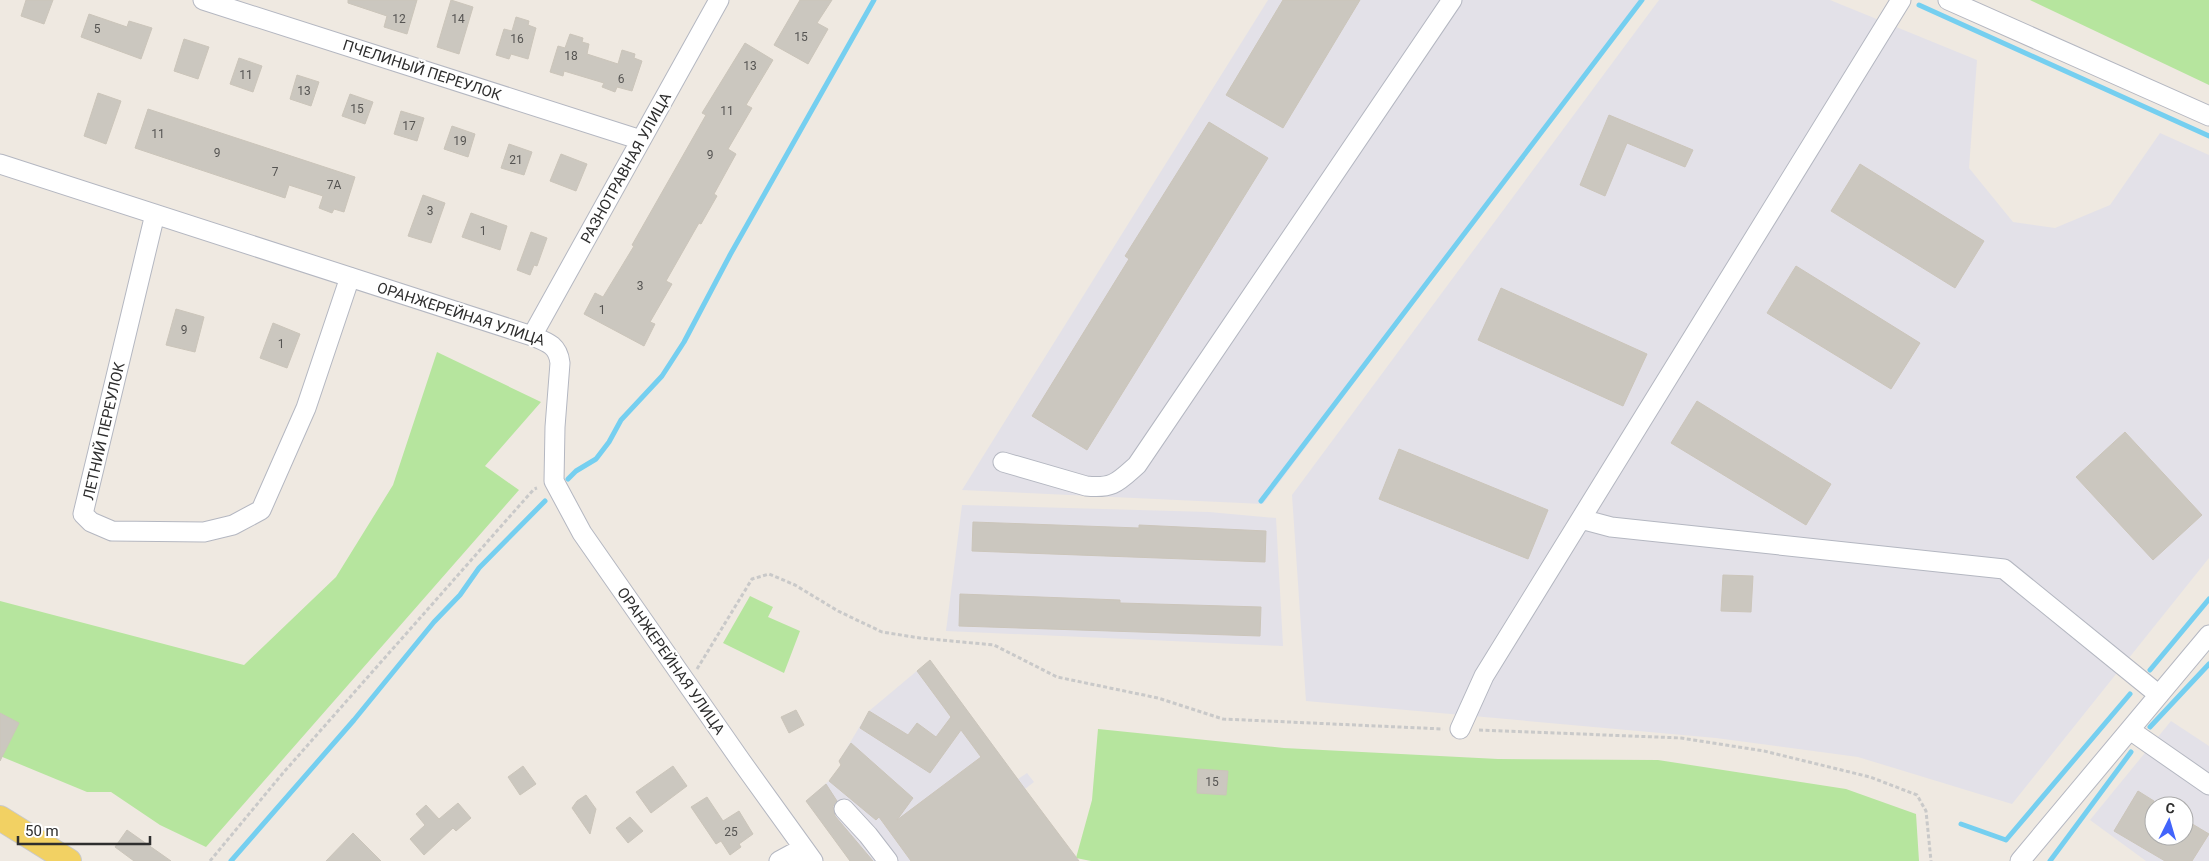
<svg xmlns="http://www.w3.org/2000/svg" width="2209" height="861" font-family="Roboto,sans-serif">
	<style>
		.industrial { fill: #e3e1e8; fill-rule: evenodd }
		.green { fill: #b6e59e }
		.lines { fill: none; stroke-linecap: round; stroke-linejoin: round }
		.stream { stroke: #75cff0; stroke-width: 5 }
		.building { fill: #cbc7bf; stroke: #cbc5ba }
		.minor-casing { stroke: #b4b7c1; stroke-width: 21 }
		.major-casing { stroke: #c9c9c9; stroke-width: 26 }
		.path { stroke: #c9c9c9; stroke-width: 3; stroke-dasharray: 4 2.5; stroke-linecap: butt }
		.minor { stroke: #fff; stroke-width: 19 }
		.major { stroke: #f2d163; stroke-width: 24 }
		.labels { text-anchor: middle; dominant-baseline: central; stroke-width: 4.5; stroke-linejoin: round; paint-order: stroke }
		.number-label { font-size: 12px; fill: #555452 }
		.street-label { font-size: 15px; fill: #2e2e2e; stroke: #fff }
	</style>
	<rect width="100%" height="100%" fill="#efe9e1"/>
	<path class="industrial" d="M1268,0H1642L1263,504L962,490Z
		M1659,0H1830L1977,60L1969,168L2013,222L2055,228L2110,205L2160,133L2209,155V558L2012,804L1858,757L1716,738L1306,701L1292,495Z
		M962,505L1209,512L1276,518L1283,646L946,631Z
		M930,660L1018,779L1027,773L1034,782L1025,789L1076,858V861H850L806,801L830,780L841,766L839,761L869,711Z
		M2171,721L2209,746V861H2146L2090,820ZM2154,806H2184V836H2154Z"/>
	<path class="green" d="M2030,0H2209V85Z
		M437,352L541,402L485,466L519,490L206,847L160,825L111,792H87L0,756V601L244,665L336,577L393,485Z
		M750,596L773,607L768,617L800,631L784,673L723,643Z
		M1098,729L1284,748L1498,759L1658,760L1846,789L1916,814L1919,861H1091L1076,858L1092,800Z"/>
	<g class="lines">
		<path class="stream" d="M1919,5L2209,136
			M568,479L576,471L596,459L609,442L621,420L662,376L684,342L730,255L874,0
			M1261,501L1642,0
			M2150,670L2209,599
			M2150,727L2209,664
			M1961,824L2006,840L2130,694
			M231,861L354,720L434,622L460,595L479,568L545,501
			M2050,861L2131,752"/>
	</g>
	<path class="building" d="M26,0H53L44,24L21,16Z
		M348,0H417L407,34L384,27L387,16L348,3Z
		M451,0L473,7L459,54L437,47Z
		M800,0H832L817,23L828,29L808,64L774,45Z
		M1283,0H1360L1283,128L1226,95Z
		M89,14L127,27L129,21L152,28L141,59L81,37Z
		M516,17L529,21L528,25L536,28L528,59L511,54L509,59L496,55L504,29L512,31Z
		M570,34L583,38L582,42L589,44L587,54L618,64L622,50L635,54L634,58L642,61L632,91L617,87L615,92L602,87L604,83L564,71L563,76L550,72L558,46L565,48Z
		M184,39L209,47L198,79L174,71Z
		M745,43L773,60L746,105L752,108L728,149L736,154L714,194L717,196L701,224L699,223L666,281L672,284L650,322L655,324L644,346L584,314L595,293L603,297L634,246L632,245L706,115L702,113Z
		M239,58L262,66L253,92L230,84Z
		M297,75L319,82L311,106L290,99Z
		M98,93L121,101L106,144L84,136Z
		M350,94L373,102L365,124L342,116Z
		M148,109L355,177L344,212L334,209L332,213L319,208L323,196L289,185L285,198L135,148Z
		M401,111L424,118L417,141L394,134Z
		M1609,115L1693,150L1685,167L1627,143L1605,196L1580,185Z
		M1209,122L1268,158L1087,450L1032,416L1129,259L1125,256Z
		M452,126L475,134L468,157L444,149Z
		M509,144L532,152L524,175L501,168Z
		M561,154L587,164L576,191L550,181Z
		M1860,164L1984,241L1955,288L1831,211Z
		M423,195L445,203L431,243L408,236Z
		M471,213L507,226L500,250L462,237Z
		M531,232L547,238L537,266L534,265L530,275L517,270Z
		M1796,266L1920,343L1891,389L1767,313Z
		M1501,288L1647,354L1623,406L1478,340Z
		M176,309L204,317L195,352L166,345Z
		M273,323L300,334L287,368L260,358Z
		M1697,401L1831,484L1806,525L1671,443Z
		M2125,432L2202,515L2153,560L2076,477Z
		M1399,449L1548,510L1528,559L1379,499Z
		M973,522L1139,528V525L1266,531L1265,562L972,551Z
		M1723,575L1753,576L1751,612L1721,611Z
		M960,594L1120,600V603L1261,607L1260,636L959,626Z
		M930,660L1025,789L1079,861H911L879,817L876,820L829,781L841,765L839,761L851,743L913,798L897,820L981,757L961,730L930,773L860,728L869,711L908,735L917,723L936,737L951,717L917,671Z
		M796,710L804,725L789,733L781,717Z
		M0,713L19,723L0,761Z
		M523,766L536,784L520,795L508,777Z
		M673,766L687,786L651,813L636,792Z
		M1198,769L1228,771L1226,795L1197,793Z
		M826,784L837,801L833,806L835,816L873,861H850L806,801Z
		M2138,791L2154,801V836H2184V819L2209,834L2192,861H2165L2114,831Z
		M586,795L596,809L590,834L572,808L577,801Z
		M707,797L723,821L739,811L753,834L739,844L741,847L730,855L721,841L716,844L691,807Z
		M458,803L471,818L456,831L453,828L424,855L410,839L425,825L416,814L426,805L439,819Z
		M630,817L643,831L628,843L616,828Z
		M127,830L171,861H134L115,847Z
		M353,833L381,861H326Z"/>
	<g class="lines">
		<defs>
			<path id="minor" d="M203,0L641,140
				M1948,0L2209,116
				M0,164L532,336C547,342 558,345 560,363L555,427L554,481L582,533L741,761L813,861
				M155,214L83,514L91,522L112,531L204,532L233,525L261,510L306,408L350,277
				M532,336L719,0
				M1003,462L1086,486C1113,489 1118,482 1137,465L1452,0
				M1581,519L1611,527L2004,569L2159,695
				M1460,729L1484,676L1901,0
				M2130,730L2209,785
				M844,809L868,835L888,861
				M779,861L803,848
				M2020,861L2209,635"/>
			<path id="major" d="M0,818L69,861"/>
		</defs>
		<use href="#minor" class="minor-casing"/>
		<use href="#major" class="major-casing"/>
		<path class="path" d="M697,669L752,579L769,574L795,585L838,611L882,632L920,638L994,645L1057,677L1158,698L1223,719L1443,729
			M1479,730L1681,738L1764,751L1870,777L1917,795L1926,811L1931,861
			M210,861L283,773L534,489L537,488"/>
		<use href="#minor" class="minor"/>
		<use href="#major" class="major"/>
	</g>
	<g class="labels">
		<g class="number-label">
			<text x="399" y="19">12</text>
			<text x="458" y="19">14</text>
			<text x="97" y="29">5</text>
			<text x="801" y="37">15</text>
			<text x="517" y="39">16</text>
			<text x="571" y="56">18</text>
			<text x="750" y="66">13</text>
			<text x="246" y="75">11</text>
			<text x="621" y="79">6</text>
			<text x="304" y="91">13</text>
			<text x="357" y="109">15</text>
			<text x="727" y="111">11</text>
			<text x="409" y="126">17</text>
			<text x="158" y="134">11</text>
			<text x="460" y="141">19</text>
			<text x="217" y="153">9</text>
			<text x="710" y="155">9</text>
			<text x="516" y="160">21</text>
			<text x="275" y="172">7</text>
			<text x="334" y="185">7А</text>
			<text x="430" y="211">3</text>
			<text x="483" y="231">1</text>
			<text x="640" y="286">3</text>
			<text x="602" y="310">1</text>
			<text x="184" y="330">9</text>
			<text x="281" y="344">1</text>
			<text x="1212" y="782">15</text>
			<text x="731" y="832">25</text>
		</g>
		<g class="street-label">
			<text transform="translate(422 70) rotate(18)">ПЧЕЛИНЫЙ ПЕРЕУЛОК</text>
			<text transform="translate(626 168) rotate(-61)">РАЗНОТРАВНАЯ УЛИЦА</text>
			<text transform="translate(461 314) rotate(18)">ОРАНЖЕРЕЙНАЯ УЛИЦА</text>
			<text transform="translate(104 431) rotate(-77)">ЛЕТНИЙ ПЕРЕУЛОК</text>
			<text transform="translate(671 661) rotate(55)">ОРАНЖЕРЕЙНАЯ УЛИЦА</text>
		</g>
	</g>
	<g transform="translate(2169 821) rotate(5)"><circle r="24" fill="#ffffff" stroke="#ababab"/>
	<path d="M0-4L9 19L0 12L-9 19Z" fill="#4264fb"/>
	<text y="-8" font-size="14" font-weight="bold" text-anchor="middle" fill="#2e2e2e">С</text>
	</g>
	<path d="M18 836v8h132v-8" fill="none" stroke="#2e2e2e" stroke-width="2.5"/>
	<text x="25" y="836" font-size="15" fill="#2e2e2e" stroke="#ffffff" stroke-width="4" paint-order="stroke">50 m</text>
</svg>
